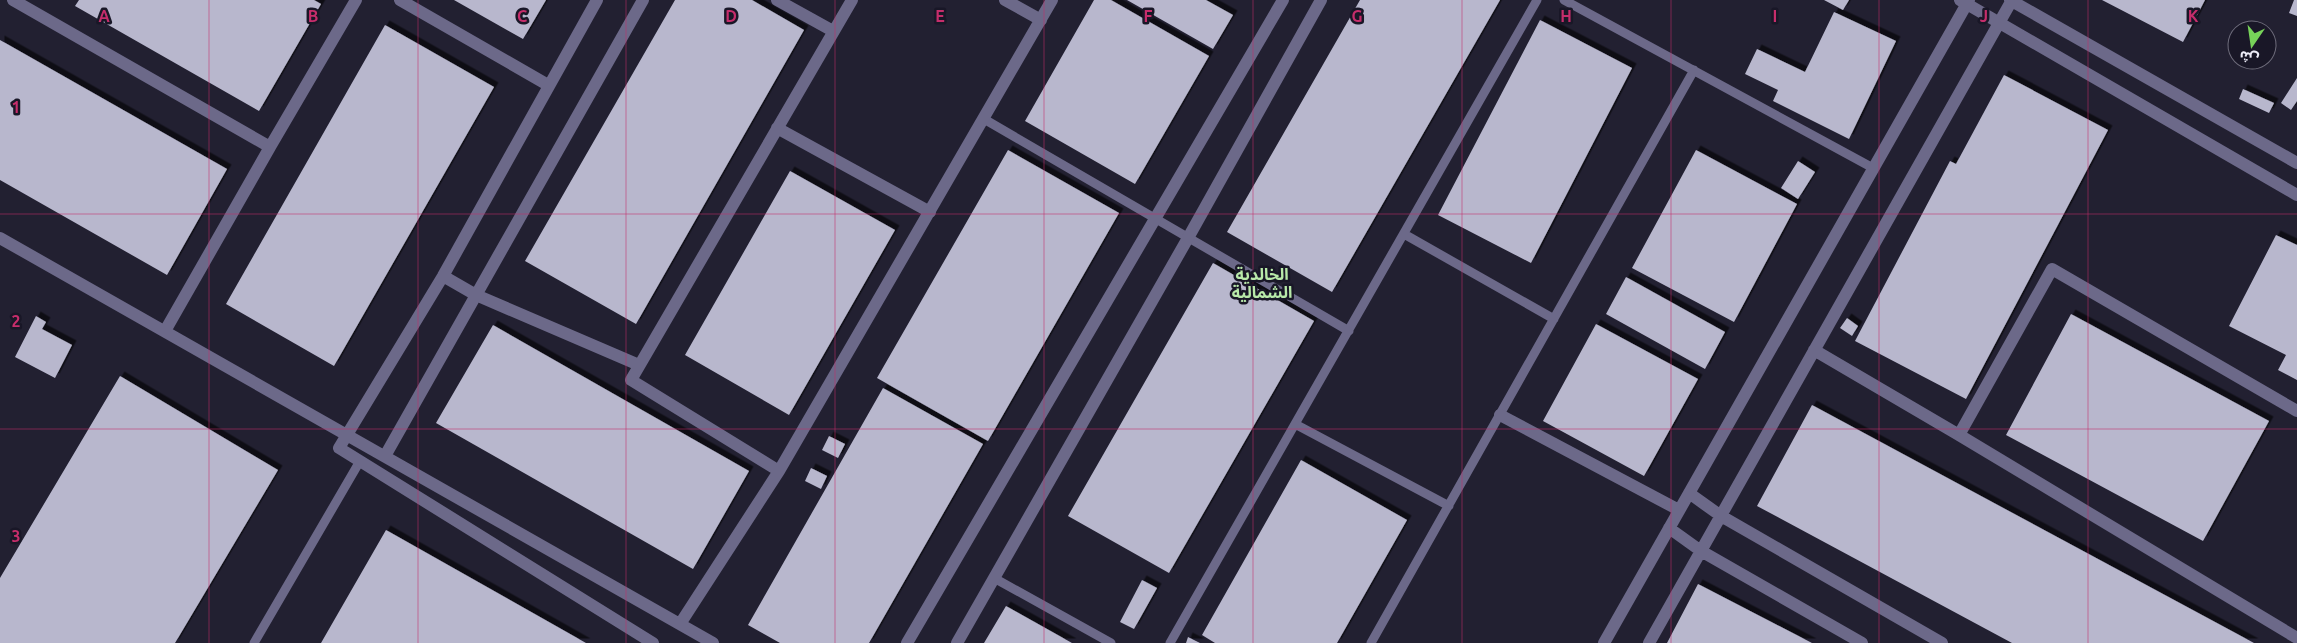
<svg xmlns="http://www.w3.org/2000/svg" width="2297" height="643" font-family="Ubuntu,'Noto Sans Arabic',sans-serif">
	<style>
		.building { fill: #b8b7cd; filter: url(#shadow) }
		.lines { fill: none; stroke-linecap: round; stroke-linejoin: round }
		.lane { stroke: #6c6989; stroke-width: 9 }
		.street { stroke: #6c6989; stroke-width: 12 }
		.grid { fill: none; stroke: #c62d6b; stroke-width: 1; stroke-opacity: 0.55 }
		.labels { text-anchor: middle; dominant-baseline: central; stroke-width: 5; stroke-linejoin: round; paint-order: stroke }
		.neighbourhood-label { font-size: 16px; font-weight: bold; fill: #b8e9a9; stroke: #191727 }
		.grid-label { font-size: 16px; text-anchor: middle; font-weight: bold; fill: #c62d6b; stroke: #191727; stroke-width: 5; stroke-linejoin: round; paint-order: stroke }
	</style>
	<defs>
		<filter id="shadow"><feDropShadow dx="4.5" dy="-4.5" stdDeviation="0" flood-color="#0009"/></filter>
	</defs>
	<rect width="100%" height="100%" fill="#222031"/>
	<path class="building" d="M79,0H314L321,4L259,111L75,6Z
		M454,0H546L523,39Z
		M675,0H752L804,30L636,324L525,261Z
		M1094,0H1111L1209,56L1135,184L1025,121Z
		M1127,0H1206L1233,15L1213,49Z
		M1360,0H1500L1332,292L1227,232Z
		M1824,0H1849L1843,10Z
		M2102,0H2205L2183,42Z
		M2294,0H2297V16L2289,13Z
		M1834,12L1896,41L1849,139L1773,101L1778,90L1745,74L1757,49L1805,72Z
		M1540,20L1632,68L1531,263L1438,215Z
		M385,25L494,87L334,366L226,304Z
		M0,40L227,169L167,275L0,180Z
		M2004,75L2108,130L1966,399L1855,341L1950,161L1956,164Z
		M2297,78V101L2291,110L2281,103Z
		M2243,89L2274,103L2269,113L2239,99Z
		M1008,150L1119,213L988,441L877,378Z
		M1696,150L1797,204L1734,322L1632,268Z
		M1798,161L1815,172L1798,199L1781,188Z
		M790,171L895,230L789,415L685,355Z
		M2276,235L2297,245V380L2278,370L2286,355L2229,326Z
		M1213,263L1314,321L1169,573L1068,516Z
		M1626,277L1725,332L1705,369L1606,314Z
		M2071,314L2269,421L2203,541L2006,435Z
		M36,316L46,322L42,329L72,345L55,378L15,357Z
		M1847,318L1858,326L1852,336L1840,328Z
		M1596,324L1698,379L1644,476L1543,421Z
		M493,325L749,471L693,569L436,423Z
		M120,376L278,470L175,643H0V578Z
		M883,388L983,444L869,643H780L748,625Z
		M1812,405L2254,643H2012L1757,506Z
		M829,436L845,444L838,458L822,450Z
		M1301,460L1407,520L1337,643H1215L1202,635Z
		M811,468L827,476L821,489L805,481Z
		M386,530L586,643H321Z
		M1142,580L1157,588L1134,629L1120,622Z
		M1698,584L1812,643H1667Z
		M1006,606L1072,643H984Z
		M1188,637L1200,643H1186Z"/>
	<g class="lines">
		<path class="lane" d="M1564,0L1873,168
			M984,119L1349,331
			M1404,234L1554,319
			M1295,424L1449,506
			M994,578L1111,643
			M254,643L360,461
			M1170,643L1537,0
			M1371,643L1694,70"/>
		<path class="street" d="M13,0L270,147L165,331
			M400,0L548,85
			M597,0L443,276L339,448L653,643
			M777,0L833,31
			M1005,0L1041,20
			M1960,0L2297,195
			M2010,0L2297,163
			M777,128L930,212
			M270,147L356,0
			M0,238L713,643
			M443,276L476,295L639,365
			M1814,350L1959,435
			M2297,411L2052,269L1959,435L2297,638
			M1500,415L1679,510
			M385,456L643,0
			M779,471L1052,0
			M1689,493L1721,516L1942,643
			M1669,528L1701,551L1862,643
			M680,624L779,471L631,380L852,0
			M907,643L1283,0
			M957,643L1188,238L1321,0
			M1604,643L1969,0
			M1649,643L2012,0"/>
	</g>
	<path class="grid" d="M209,0V643M418,0V643M626,0V643M835,0V643M1044,0V643M1253,0V643M1462,0V643M1671,0V643M1879,0V643M2088,0V643M0,214H2297M0,429H2297"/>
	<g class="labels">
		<g class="neighbourhood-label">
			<text x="1262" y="274">الخالدية<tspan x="1262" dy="18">الشمالية</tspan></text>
		</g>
	</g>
	<g class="grid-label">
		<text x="104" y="22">A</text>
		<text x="313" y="22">B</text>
		<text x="522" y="22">C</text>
		<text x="731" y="22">D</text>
		<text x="940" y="22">E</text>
		<text x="1148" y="22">F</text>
		<text x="1357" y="22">G</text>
		<text x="1566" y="22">H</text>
		<text x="1775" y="22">I</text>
		<text x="1984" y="22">J</text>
		<text x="2193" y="22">K</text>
		<text x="16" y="113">1</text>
		<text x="16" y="327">2</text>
		<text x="16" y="542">3</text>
	</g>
	<g transform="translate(2252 45) rotate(193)"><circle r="24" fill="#191727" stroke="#6e6c7b"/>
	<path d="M0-4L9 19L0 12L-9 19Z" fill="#77d259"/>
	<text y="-8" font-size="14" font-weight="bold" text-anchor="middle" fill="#edecf8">ش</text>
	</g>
</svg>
